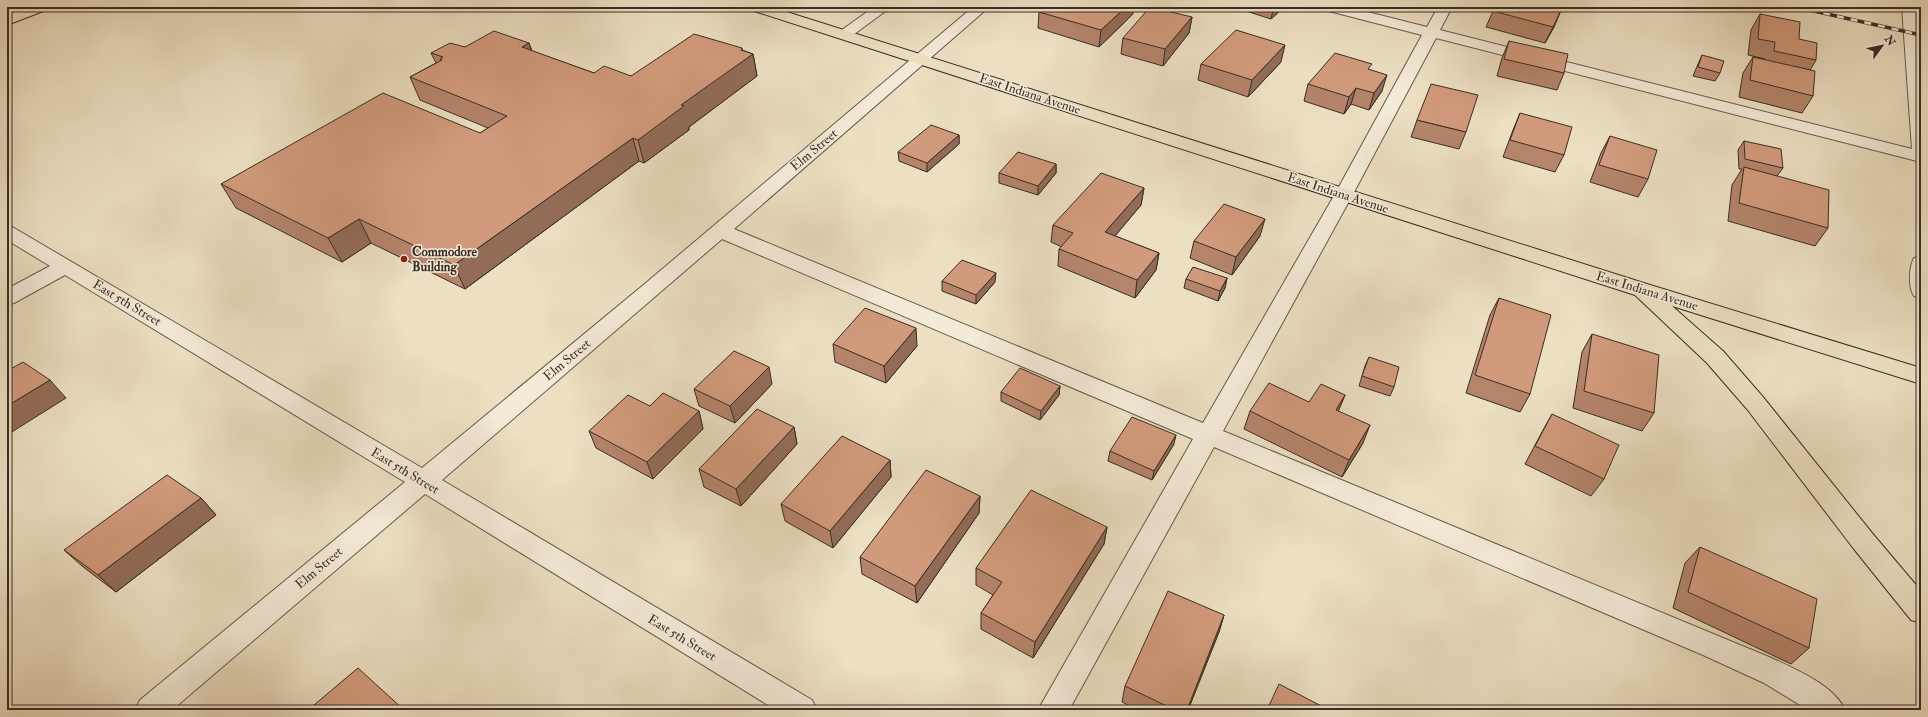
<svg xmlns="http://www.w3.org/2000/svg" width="1928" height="717" font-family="'IM FELL Double Pica',serif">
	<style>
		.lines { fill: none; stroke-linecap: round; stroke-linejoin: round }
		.minor-casing { stroke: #665a4d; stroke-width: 2 }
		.major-casing { stroke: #392d26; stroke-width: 2 }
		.minor { fill: #f3ead7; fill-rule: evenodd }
		.major { fill: #ecdfc2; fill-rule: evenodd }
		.rail-casing { stroke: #392d26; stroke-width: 3.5 }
		.rail { stroke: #f3ead7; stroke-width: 2.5; stroke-dasharray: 7; stroke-linecap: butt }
		.wall { fill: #b4846b; stroke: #392d26 }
		.shaded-wall { fill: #926c57; stroke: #392d26 }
		.building { fill: #d19a7c; stroke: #392d26 }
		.poi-dot { fill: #8f2418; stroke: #f3ead7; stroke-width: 1.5 }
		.labels { text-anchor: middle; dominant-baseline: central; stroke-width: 3; stroke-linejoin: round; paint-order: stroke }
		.street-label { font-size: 13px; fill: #392d26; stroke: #f3ead7 }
		.poi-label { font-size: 13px; font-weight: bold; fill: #392d26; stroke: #f3ead7; text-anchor: start }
	</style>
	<rect width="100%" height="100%" fill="#ecdfc2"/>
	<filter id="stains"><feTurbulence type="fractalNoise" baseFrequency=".005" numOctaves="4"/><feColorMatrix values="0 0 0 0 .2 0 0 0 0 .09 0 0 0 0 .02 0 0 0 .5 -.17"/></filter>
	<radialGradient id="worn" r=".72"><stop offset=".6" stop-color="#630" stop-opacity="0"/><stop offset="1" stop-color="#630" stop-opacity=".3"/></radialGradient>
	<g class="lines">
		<defs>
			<path id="minor" d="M874,7H891L849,38H839L836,35L839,32Z
				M973,7H989L734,229L1203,423L1335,194L1422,35L1325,10L1323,7H1348L1427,27L1438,7H1452L1440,30L1912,149L1902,7H1916L1921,56V162L1436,38L1353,194L1223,431L1769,657C1793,668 1834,685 1845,710H1808L1764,683L1703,655L1214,447L1069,710H1038L1193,439L722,239L442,480L812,700L817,710H776L425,494L172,710H135L140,700L405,482L65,275L14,303L7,305V289L50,266L7,240V226L14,228L422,468L647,282Z
				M1921,256V298L1914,296C1908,287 1909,267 1914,258Z"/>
			<path id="major" d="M27,7H48L46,10L7,25V15Z
				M749,7H771L1647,284L1921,368V384L1672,306L1723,351L1763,397L1872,533L1921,591V623L1911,620L1854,549L1747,409L1707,363L1635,295L751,10Z"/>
		</defs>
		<use href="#minor" class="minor-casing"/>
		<use href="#major" class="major-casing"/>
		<use href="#minor" class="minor"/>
		<use href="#major" class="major"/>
		<defs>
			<path id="rail" d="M1796,7L1921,35"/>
		</defs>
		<use href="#rail" class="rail-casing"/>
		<use href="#rail" class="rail"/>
	</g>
	<path class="wall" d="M1246,7H1284L1271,19L1246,11Z
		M1561,10L1554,27L1545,43L1486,27L1493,11Z
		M1039,12L1133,14L1099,47L1038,28Z
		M1760,14L1799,39L1816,60L1810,70L1813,96L1802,113L1739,97L1743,73L1753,57L1765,59L1748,55L1751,30Z
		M1192,17L1189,33L1163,66L1121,54L1123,38Z
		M1509,41L1564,73L1557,90L1497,76L1502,58Z
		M529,43L532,51L594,73L631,76L742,50L753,54L757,76L689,127V130L644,163L639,161L465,289L371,243L342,262L236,208L221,184L480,133L488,128L420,100L410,77L436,63L431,53L465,47Z
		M1702,55L1720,73L1715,81L1693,76L1698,64Z
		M1281,62L1248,97L1198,80L1201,64Z
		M1370,70L1382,91L1369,110L1351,104L1344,114L1304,101L1308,84Z
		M1520,113L1564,155L1555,172L1503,157L1513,130Z
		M1417,120L1466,132L1459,149L1411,137Z
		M959,135V144L927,172L899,161L898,152Z
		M1610,136L1648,179L1638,197L1590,182L1601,153Z
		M1744,141L1783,168L1777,176L1828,228L1815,246L1728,221L1732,185L1742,169H1739L1738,150Z
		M1056,164V173L1038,195L999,183V173Z
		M1144,188L1141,205L1115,236L1159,253L1156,270L1135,298L1058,266L1059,249L1062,247L1051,242L1053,225Z
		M1260,236L1232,275L1190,258L1194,241Z
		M1227,278L1225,288L1218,301L1184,288L1186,279Z
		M942,281L995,282L976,304L942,291Z
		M1499,298L1530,394L1520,412L1466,393L1490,315Z
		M1592,334L1654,413L1642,431L1573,408L1582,352Z
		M833,344L917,346L886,383L835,362Z
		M1369,357L1394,387L1390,396L1359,386L1365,366Z
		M772,384L735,423L699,406L694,389Z
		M1060,386L1059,395L1040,420L1001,401V392Z
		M1345,395L1338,411L1363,443L1342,477L1244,429L1250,411L1309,402Z
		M650,406L699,411L703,429L653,479L596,448L589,431Z
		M1552,414L1604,479L1591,496L1525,464L1542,432Z
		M794,427L797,444L741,506L704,487L699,469Z
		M1174,444L1152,480L1108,461L1110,451Z
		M890,460L891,477L833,548L785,521L781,504Z
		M980,496L979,513L917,603L862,574L860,557Z
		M201,498L216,515L116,592L82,566L64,550Z
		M1107,527L1104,544L1033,658L981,629V613L993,595L976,585V568Z
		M1700,547L1809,648L1791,664L1673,608L1685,563Z
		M1224,615L1219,632L1188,710H1139L1122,702L1125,686Z"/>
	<path class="shaded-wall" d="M1126,7H1134L1133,14L1099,47L1101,30Z
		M1277,7H1284L1271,19L1273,10Z
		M1561,10L1554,27L1545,43L1553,27Z
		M1192,17L1189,33L1163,66L1165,49Z
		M529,43L536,65L522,47Z
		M1285,45L1281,62L1248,97L1252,80Z
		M742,48L744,60L753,54L757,76L689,127V130L644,163L638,140L681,105L741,50Z
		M1387,75L1382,91L1369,110L1374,93Z
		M1356,88L1351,104L1344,114L1349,97Z
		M959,135V144L927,172V163Z
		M633,138L639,161L465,289L454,265Z
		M1056,164V173L1038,195V186Z
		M1144,188L1141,205L1103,250L1105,232Z
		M359,219L371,243L342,262L328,238Z
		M1265,219L1260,236L1232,275L1236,257Z
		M1159,253L1156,270L1135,298L1137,280Z
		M996,273L995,282L976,304V295Z
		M1227,278L1225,288L1218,301L1220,291Z
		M916,328L917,346L886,383L884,366Z
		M769,367L772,384L735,423L730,406Z
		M50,380L66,398L7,435V406Z
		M1060,386L1059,395L1040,420L1041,411Z
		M1345,395L1338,412L1336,410Z
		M699,411L703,429L653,479L647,462Z
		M1370,425L1363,443L1342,477L1349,460Z
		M794,427L797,444L741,506L736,489Z
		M1176,435L1174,444L1152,480L1154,471Z
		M890,460L891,477L833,548L830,531Z
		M980,496L979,513L917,603L915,586Z
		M201,498L216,515L116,592L98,575Z
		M1107,527L1104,544L1033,658L1035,642Z
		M1224,615L1219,632L1188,710H1187Z"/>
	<path class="building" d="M1044,7H1126L1101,30L1039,12Z
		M1150,7L1192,17L1165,49L1123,38Z
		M1263,7H1277L1273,10Z
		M1495,7H1548L1561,10L1553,27L1493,11Z
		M1760,14L1800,22L1799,39L1817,43L1816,60L1774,51L1775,42L1758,39Z
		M1236,30L1285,45L1252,80L1201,64Z
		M494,31L529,43L522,47L594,73L604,66L631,76L694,34L742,48L741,50L753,54L681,105L684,106L638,140L633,138L454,265L359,219L328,238L221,184L383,93L480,133L507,116L410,77L442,60L440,59L443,57L431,53L450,43L465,47Z
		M1509,41L1568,54L1564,73L1504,59Z
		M1335,53L1372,64L1368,69L1387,75L1374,93L1356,88L1349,97L1308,84Z
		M1702,55L1724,61L1720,73L1698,67Z
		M1753,57L1815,71L1813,96L1750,80Z
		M1431,84L1478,95L1466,132L1417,120Z
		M1520,113L1572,127L1564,155L1510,140Z
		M931,125L959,135L927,163L898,152Z
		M1610,136L1657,150L1648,179L1599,165Z
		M1744,141L1781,149L1783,168L1745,159Z
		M1018,152L1056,164L1038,186L999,173Z
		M1744,167L1829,190L1828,228L1739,203Z
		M1101,173L1144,188L1105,232L1159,253L1137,280L1059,249L1073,233L1053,225Z
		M1224,204L1265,219L1236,257L1194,241Z
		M962,260L996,273L976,295L942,281Z
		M1193,267L1227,278L1220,291L1186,279Z
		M1499,298L1551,315L1530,394L1475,375Z
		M865,308L916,328L884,366L833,344Z
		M1592,334L1659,355L1654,413L1584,391Z
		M734,351L769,367L730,406L694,389Z
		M1369,357L1399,367L1394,387L1362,376Z
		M23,362L50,380L7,406V371Z
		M1020,368L1060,386L1041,411L1001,392Z
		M1269,383L1309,402L1321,384L1345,395L1336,410L1370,425L1349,460L1250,411Z
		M663,393L699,411L647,462L589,431L628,395L650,406Z
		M757,409L794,427L736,489L699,469Z
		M1552,414L1619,445L1604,479L1535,446Z
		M1132,417L1176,435L1154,471L1110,451Z
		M842,436L890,460L830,531L781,504Z
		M926,470L980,496L915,586L860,557Z
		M167,475L201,498L98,575L64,550Z
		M1031,490L1107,527L1035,642L981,613L1002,582L976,568Z
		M1700,547L1817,599L1809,648L1688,592Z
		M1168,591L1224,615L1187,710H1175L1125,686Z
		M358,668L404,710H308Z
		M1279,684L1329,710H1267Z"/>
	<circle class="poi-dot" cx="404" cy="259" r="4"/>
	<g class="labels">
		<g class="street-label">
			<text transform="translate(1030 94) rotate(18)">East Indiana Avenue</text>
			<text transform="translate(814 150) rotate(-40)">Elm Street</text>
			<text transform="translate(1338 193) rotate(18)">East Indiana Avenue</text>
			<text transform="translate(1647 291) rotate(17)">East Indiana Avenue</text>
			<text transform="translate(127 303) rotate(31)">East 5th Street</text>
			<text transform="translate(567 360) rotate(-40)">Elm Street</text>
			<text transform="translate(405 471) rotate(31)">East 5th Street</text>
			<text transform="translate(319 568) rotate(-40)">Elm Street</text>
			<text transform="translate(682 638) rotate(31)">East 5th Street</text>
		</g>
		<g class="poi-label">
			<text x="412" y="252">Commodore<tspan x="412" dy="15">Building</tspan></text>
		</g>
	</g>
	<rect width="1928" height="717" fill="none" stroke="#ecdfc2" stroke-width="24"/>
	<rect x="8" y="8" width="1912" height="701" fill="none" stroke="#392d26" stroke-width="2"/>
	<rect x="12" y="12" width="1904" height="693" fill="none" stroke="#392d26"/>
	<g transform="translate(1882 46) rotate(57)" stroke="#f3ead7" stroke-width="3" paint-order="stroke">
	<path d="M0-3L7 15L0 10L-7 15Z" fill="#392d26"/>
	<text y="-6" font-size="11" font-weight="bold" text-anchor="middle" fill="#392d26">N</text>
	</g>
	<rect width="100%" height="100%" filter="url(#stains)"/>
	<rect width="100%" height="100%" fill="url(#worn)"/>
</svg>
